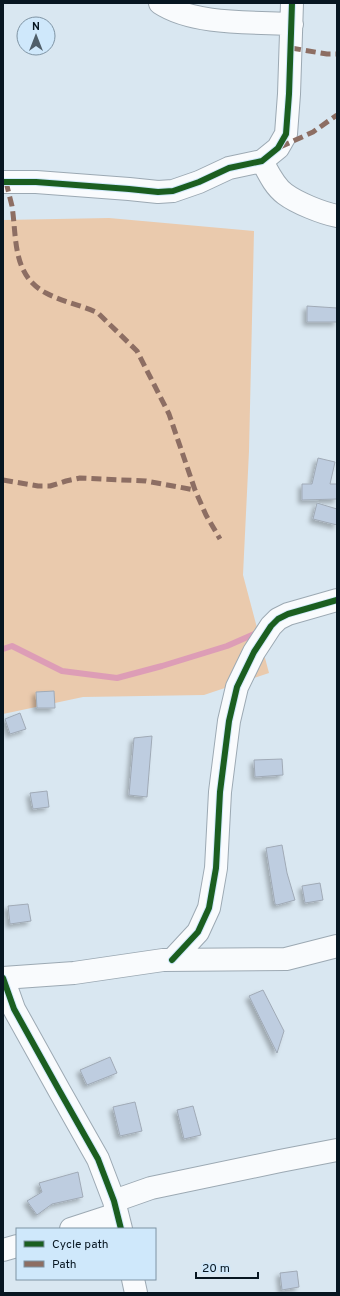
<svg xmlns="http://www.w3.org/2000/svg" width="340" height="1296" font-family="Overpass,sans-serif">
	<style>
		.green { fill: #eacaad }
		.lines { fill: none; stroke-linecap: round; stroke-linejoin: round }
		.stream { stroke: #dd9db6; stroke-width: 6 }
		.building { fill: #becde0; stroke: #a0aab6; filter: url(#shadow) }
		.minor-casing { stroke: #9ca9b3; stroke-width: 24 }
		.minor { stroke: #f9fbfd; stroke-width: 22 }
		.quiet { stroke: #8d6e63; stroke-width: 5; stroke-dasharray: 10 5; stroke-linecap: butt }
		.cycleway-casing { stroke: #cfe8fb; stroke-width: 8 }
		.cycleway { stroke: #1b5e20; stroke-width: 6 }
	</style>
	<defs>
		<filter id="shadow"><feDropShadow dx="-3.5" dy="3.5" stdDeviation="2" flood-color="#0004"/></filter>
	</defs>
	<rect width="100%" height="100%" fill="#d9e7f1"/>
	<path class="green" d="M109,218L254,231L249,451L243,575L269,673L204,695L83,697L3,714V220Z"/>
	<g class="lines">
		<path class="stream" d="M3,649L12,646L62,671L117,678L162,666L227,646L259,632"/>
	</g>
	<path class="building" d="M307,306L337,308V322H307Z
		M318,458L335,462L330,484H337V499L302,500V484H312Z
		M317,503L337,509V525L313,519Z
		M54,691L55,708H37L36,692Z
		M20,713L26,729L10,734L5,719Z
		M152,736L147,797L129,795L134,738Z
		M282,759L283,775L255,777L254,760Z
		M47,791L49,807L33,809L30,793Z
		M282,845L287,873L295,900L277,905L275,904L266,848Z
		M320,883L323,900L305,903L302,886Z
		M28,904L31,921L10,924L8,906Z
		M263,990L284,1031L277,1053L249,996Z
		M110,1057L117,1073L87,1085L80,1070Z
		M135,1102L142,1131L120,1136L113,1107Z
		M193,1106L201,1135L184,1139L177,1110Z
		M78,1172L83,1197L52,1204L37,1215L27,1201L42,1192L39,1183Z
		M297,1271L299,1287L282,1290L280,1273Z"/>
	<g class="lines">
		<defs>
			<path id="minor" d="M160,3C193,25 253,22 292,24
				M262,161C268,172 274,186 285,194C297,203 322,213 337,216
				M3,182H36L129,189L158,192L173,191L199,182L229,168L262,161L278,148L286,134L289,94L292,3
				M172,960L198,932L209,908L216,868L220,792L229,721L237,687L254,652L271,626L278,619L288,614L337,600
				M3,978L74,973L163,960L286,959L337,946
				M3,978L14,1009L59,1090L98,1159L114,1201L121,1229
				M114,1201L151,1188L280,1161L337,1150
				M71,1229L117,1214
				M3,1250L17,1246
				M133,1279L136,1293"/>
		</defs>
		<use href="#minor" class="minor-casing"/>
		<use href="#minor" class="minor"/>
		<path class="quiet" d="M291,48L327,54H337
			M280,147L313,132L337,115
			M6,182C8,190 10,198 12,206C17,239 12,275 46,293C63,302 81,305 98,313L137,351L169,414L195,490L206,515L220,539
			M3,480L38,486H50L66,481L80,478L146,481L195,490"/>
		<defs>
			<path id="cycleway" d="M3,182H36L129,189L158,192L173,191L199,182L229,168L262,161L278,148L286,134L289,94L292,3
				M172,960L198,932L209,908L216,868L220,792L229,721L237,687L254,652L271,626L278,619L288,614L337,600
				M3,978L14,1009L59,1090L98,1159L114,1201L121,1229"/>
		</defs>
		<use href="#cycleway" class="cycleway-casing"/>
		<use href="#cycleway" class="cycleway"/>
	</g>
	<rect width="340" height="1296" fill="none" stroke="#071621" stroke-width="8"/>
	<rect x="16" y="1228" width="140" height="52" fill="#cfe8fb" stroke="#7f94a4"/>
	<rect x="24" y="1241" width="20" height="6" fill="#1b5e20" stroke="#7f94a4"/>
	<text x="52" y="1248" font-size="12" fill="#071621">Cycle path</text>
	<rect x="24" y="1261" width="20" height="6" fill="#8d6e63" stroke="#7f94a4"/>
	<text x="52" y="1268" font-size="12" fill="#071621">Path</text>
	<g transform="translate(36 36)"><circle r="19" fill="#cfe8fb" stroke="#7f94a4"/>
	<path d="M0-3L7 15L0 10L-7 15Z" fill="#505f6a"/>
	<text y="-6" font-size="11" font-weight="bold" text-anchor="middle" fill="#071621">N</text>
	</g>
	<path d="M196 1272v6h62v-6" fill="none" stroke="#071621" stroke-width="2"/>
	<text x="202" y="1272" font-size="12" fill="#071621" stroke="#cfe8fb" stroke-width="3" paint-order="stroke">20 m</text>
</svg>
